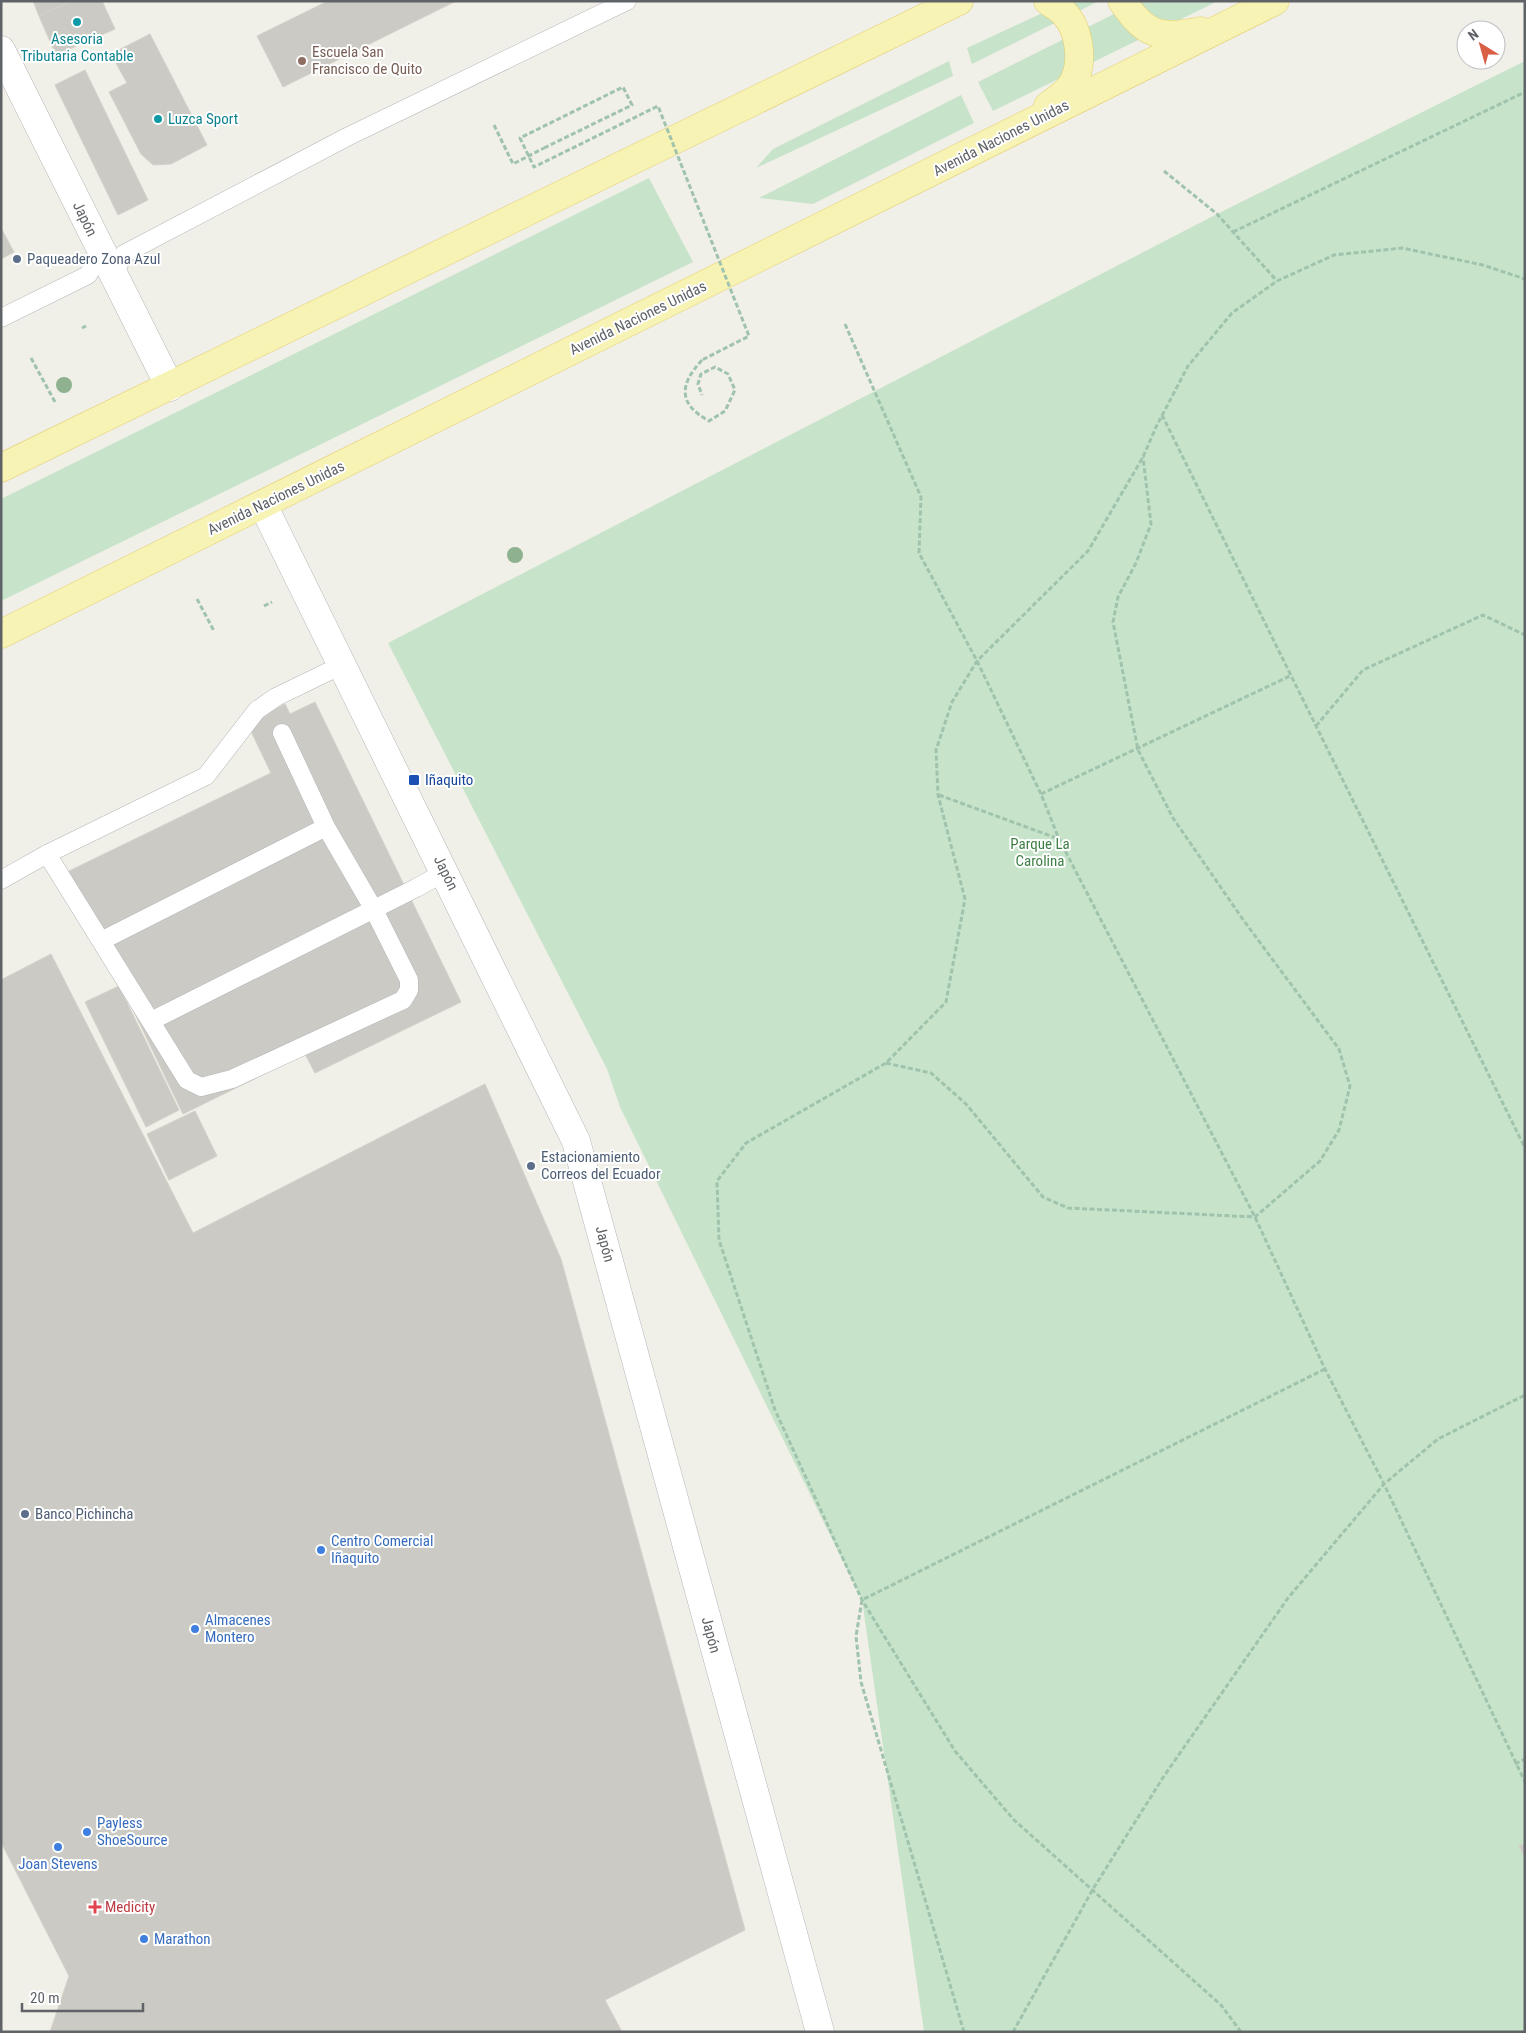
<svg xmlns="http://www.w3.org/2000/svg" width="1526" height="2033" font-family="'Roboto Condensed',sans-serif">
	<style>
		.green { fill: #c7e4ca }
		.building { fill: #cbcac4; stroke: #d4d1c7 }
		.lines { fill: none; stroke-linecap: round; stroke-linejoin: round }
		.service-casing { stroke: #b5b7bb; stroke-width: 19 }
		.minor-casing { stroke: #b5b7bb; stroke-width: 29 }
		.primary-casing { stroke: #e4ce6c; stroke-width: 29 }
		.path { stroke: #a0c3ad; stroke-width: 3; stroke-dasharray: 5 2.5; stroke-linecap: butt }
		.service { stroke: #fff; stroke-width: 18 }
		.minor { stroke: #fff; stroke-width: 28 }
		.primary { stroke: #f7f3b5; stroke-width: 28 }
		.path-bridge { stroke: #a0c3ad; stroke-width: 3; stroke-dasharray: 5 2.5; stroke-linecap: butt }
		.tree { fill: #8eb18f }
		.culture-dot { fill: #0f9aa8; stroke: #fff; stroke-width: 2 }
		.education-dot { fill: #8d6e63; stroke: #fff; stroke-width: 2 }
		.service-dot { fill: #5c6f8a; stroke: #fff; stroke-width: 2 }
		.transit-dot { fill: #1a4fb4; stroke: #fff; stroke-width: 2 }
		.shop-dot { fill: #3f7fe0; stroke: #fff; stroke-width: 2 }
		.health-dot { fill: #e0444e; stroke: #fff; stroke-width: 2 }
		.labels { text-anchor: middle; dominant-baseline: central; stroke-width: 4; stroke-linejoin: round; paint-order: stroke }
		.culture-label { font-size: 15px; fill: #0d838f; stroke: #fff }
		.education-label { font-size: 15px; fill: #785e54; stroke: #fff; text-anchor: start }
		.street-label { font-size: 15px; fill: #5f6266; stroke: #fff }
		.service-label { font-size: 15px; fill: #4e5e75; stroke: #fff; text-anchor: start }
		.transit-label { font-size: 15px; fill: #164399; stroke: #fff; text-anchor: start }
		.park-label { font-size: 15px; fill: #3e7f47; stroke: #fff }
		.shop-label { font-size: 15px; fill: #366cbe; stroke: #fff; text-anchor: start }
		.health-label { font-size: 15px; fill: #be3a42; stroke: #fff; text-anchor: start }
	</style>
	<rect width="100%" height="100%" fill="#f0efe8"/>
	<path class="green" d="M1068,1H1099L972,64L967,48Z
		M1140,1H1218L993,111L978,82Z
		M949,61L953,76L756,168L773,149Z
		M1525,61V2032H924L862,1600L620,1107L607,1069L388,643L1217,214Z
		M961,95L974,123L813,204L759,198Z
		M649,178L693,262L1,601V499Z"/>
	<path class="building" d="M33,1H72L39,16Z
		M72,1H102L115,29L56,55L39,16Z
		M328,1H456L283,87L257,36Z
		M150,34L207,145L171,164L153,165L141,154L109,92L127,83L111,54Z
		M85,70L148,200L118,215L55,85Z
		M1,228L14,252L1,259Z
		M315,702L461,1002L315,1073L305,1054L183,1114L67,872L271,773L247,723L285,704L290,714Z
		M51,954L193,1233L485,1084L561,1259L745,1930L605,2000L622,2032H50L69,1976L1,1842V980Z
		M119,986L179,1110L146,1127L85,1002Z
		M195,1111L217,1156L169,1180L147,1134Z
		M1525,1843V1858L1519,1846Z"/>
	<g class="lines">
		<defs>
			<path id="service" d="M113,275L124,254L347,137L627,1
				M1,318L88,275L101,251
				M47,854L187,1080L201,1087L232,1079L403,1000L409,990V980L373,908L326,827L282,733
				M1,880L47,854L206,776L257,710L276,697L342,665
				M101,941L326,827
				M151,1021L416,888L445,872"/>
			<path id="minor" d="M1,50L170,387
				M263,505L576,1141L820,2032"/>
			<path id="primary" d="M1122,1C1145,35 1160,40 1201,31
				M1048,106C1055,101 1066,93 1071,86C1085,65 1080,30 1064,13C1060,8 1053,5 1048,1
				M1,468L959,1
				M1,634L1275,1"/>
		</defs>
		<use href="#service" class="service-casing"/>
		<use href="#minor" class="minor-casing"/>
		<use href="#primary" class="primary-casing"/>
		<path class="path" d="M494,125L513,164L544,148
			M1164,171L1217,214L1277,281
			M1233,232L1525,92
			M845,324L921,497L919,553L977,661L1041,794L1059,839L1255,1217L1325,1369L1384,1484L1525,1782
			M82,328L86,326
			M31,358L55,402
			M702,360C679,385 678,404 709,421L725,411L735,390L728,374L715,367L701,374L698,384L702,395
			M1162,415L1525,1148
			M197,599L214,631
			M264,606L272,602
			M1316,726L1363,670L1483,615L1525,635
			M1041,794L1292,675
			M939,795L1059,839
			M886,1063L931,1073L966,1104L1043,1197L1068,1208L1255,1217L1320,1161L1339,1130L1350,1086L1339,1049L1244,921L1173,818L1138,750L1113,622L1118,597L1136,563L1151,524L1143,457
			M1515,1764L1525,1759
			M964,2032L861,1682L856,1636L862,1600L1325,1369
			M1013,2032L1093,1889L1164,1776L1288,1598L1384,1484L1438,1439L1525,1395
			M1241,2032L1221,2005L1014,1820L955,1751L862,1600L775,1410L719,1240L717,1181L746,1143L886,1063L946,1002L965,899L938,795L936,750L952,702L977,661L1088,551L1143,457L1156,427L1188,366L1232,313L1277,281L1334,255L1402,248L1483,265L1525,279"/>
		<use href="#service" class="service"/>
		<use href="#minor" class="minor"/>
		<use href="#primary" class="primary"/>
		<path class="path-bridge" d="M544,148L632,105L623,87L520,138L534,167L658,106L749,336L702,360"/>
	</g>
	<g class="tree">
		<circle cx="64" cy="385" r="8"/>
		<circle cx="515" cy="555" r="8"/>
	</g>
	<g class="culture-dot">
		<circle cx="77" cy="22" r="5"/>
		<circle cx="158" cy="119" r="5"/>
	</g>
	<circle class="education-dot" cx="302" cy="61" r="5"/>
	<g class="service-dot">
		<circle cx="17" cy="259" r="5"/>
		<circle cx="531" cy="1166" r="5"/>
		<circle cx="25" cy="1514" r="5"/>
	</g>
	<rect class="transit-dot" x="408" y="774" width="12" height="12" rx="2.5"/>
	<g class="shop-dot">
		<circle cx="321" cy="1550" r="5"/>
		<circle cx="195" cy="1629" r="5"/>
		<circle cx="87" cy="1832" r="5"/>
		<circle cx="58" cy="1847" r="5"/>
		<circle cx="144" cy="1939" r="5"/>
	</g>
	<path class="health-dot" d="M92.5 1899.5h5v5h5v5h-5v5h-5v-5h-5v-5h5z"/>
	<g class="labels">
		<g class="culture-label">
			<text x="77" y="39">Asesoria<tspan x="77" dy="17">Tributaria Contable</tspan></text>
			<text x="168" y="119" text-anchor="start">Luzca Sport</text>
		</g>
		<g class="education-label">
			<text x="312" y="52">Escuela San<tspan x="312" dy="17">Francisco de Quito</tspan></text>
		</g>
		<g class="street-label">
			<text transform="translate(1001 138) rotate(-27)">Avenida Naciones Unidas</text>
			<text transform="translate(85 219) rotate(64)">Japón</text>
			<text transform="translate(638 318) rotate(-26)">Avenida Naciones Unidas</text>
			<text transform="translate(276 498) rotate(-26)">Avenida Naciones Unidas</text>
			<text transform="translate(446 873) rotate(64)">Japón</text>
			<text transform="translate(605 1244) rotate(75)">Japón</text>
			<text transform="translate(711 1635) rotate(75)">Japón</text>
		</g>
		<g class="service-label">
			<text x="27" y="259">Paqueadero Zona Azul</text>
			<text x="541" y="1157">Estacionamiento<tspan x="541" dy="17">Correos del Ecuador</tspan></text>
			<text x="35" y="1514">Banco Pichincha</text>
		</g>
		<g class="transit-label">
			<text x="425" y="780">Iñaquito</text>
		</g>
		<g class="park-label">
			<text x="1040" y="844">Parque La<tspan x="1040" dy="17">Carolina</tspan></text>
		</g>
		<g class="shop-label">
			<text x="331" y="1541">Centro Comercial<tspan x="331" dy="17">Iñaquito</tspan></text>
			<text x="205" y="1620">Almacenes<tspan x="205" dy="17">Montero</tspan></text>
			<text x="97" y="1823">Payless<tspan x="97" dy="17">ShoeSource</tspan></text>
			<text x="58" y="1864" text-anchor="middle">Joan Stevens</text>
			<text x="154" y="1939">Marathon</text>
		</g>
		<g class="health-label">
			<text x="105" y="1907">Medicity</text>
		</g>
	</g>
	<rect width="1526" height="2033" fill="none" stroke="#5f6266" stroke-width="5"/>
	<g transform="translate(1481 45) rotate(323)"><circle r="24" fill="#ffffff" stroke="#bfc0c2"/>
	<path d="M0-4L9 19L0 12L-9 19Z" fill="#d95f45"/>
	<text y="-8" font-size="14" font-weight="bold" text-anchor="middle" fill="#5f6266">N</text>
	</g>
	<path d="M22 2003v8h121v-8" fill="none" stroke="#5f6266" stroke-width="2.5"/>
	<text x="30" y="2003" font-size="15" fill="#5f6266" stroke="#ffffff" stroke-width="4" paint-order="stroke">20 m</text>
</svg>
